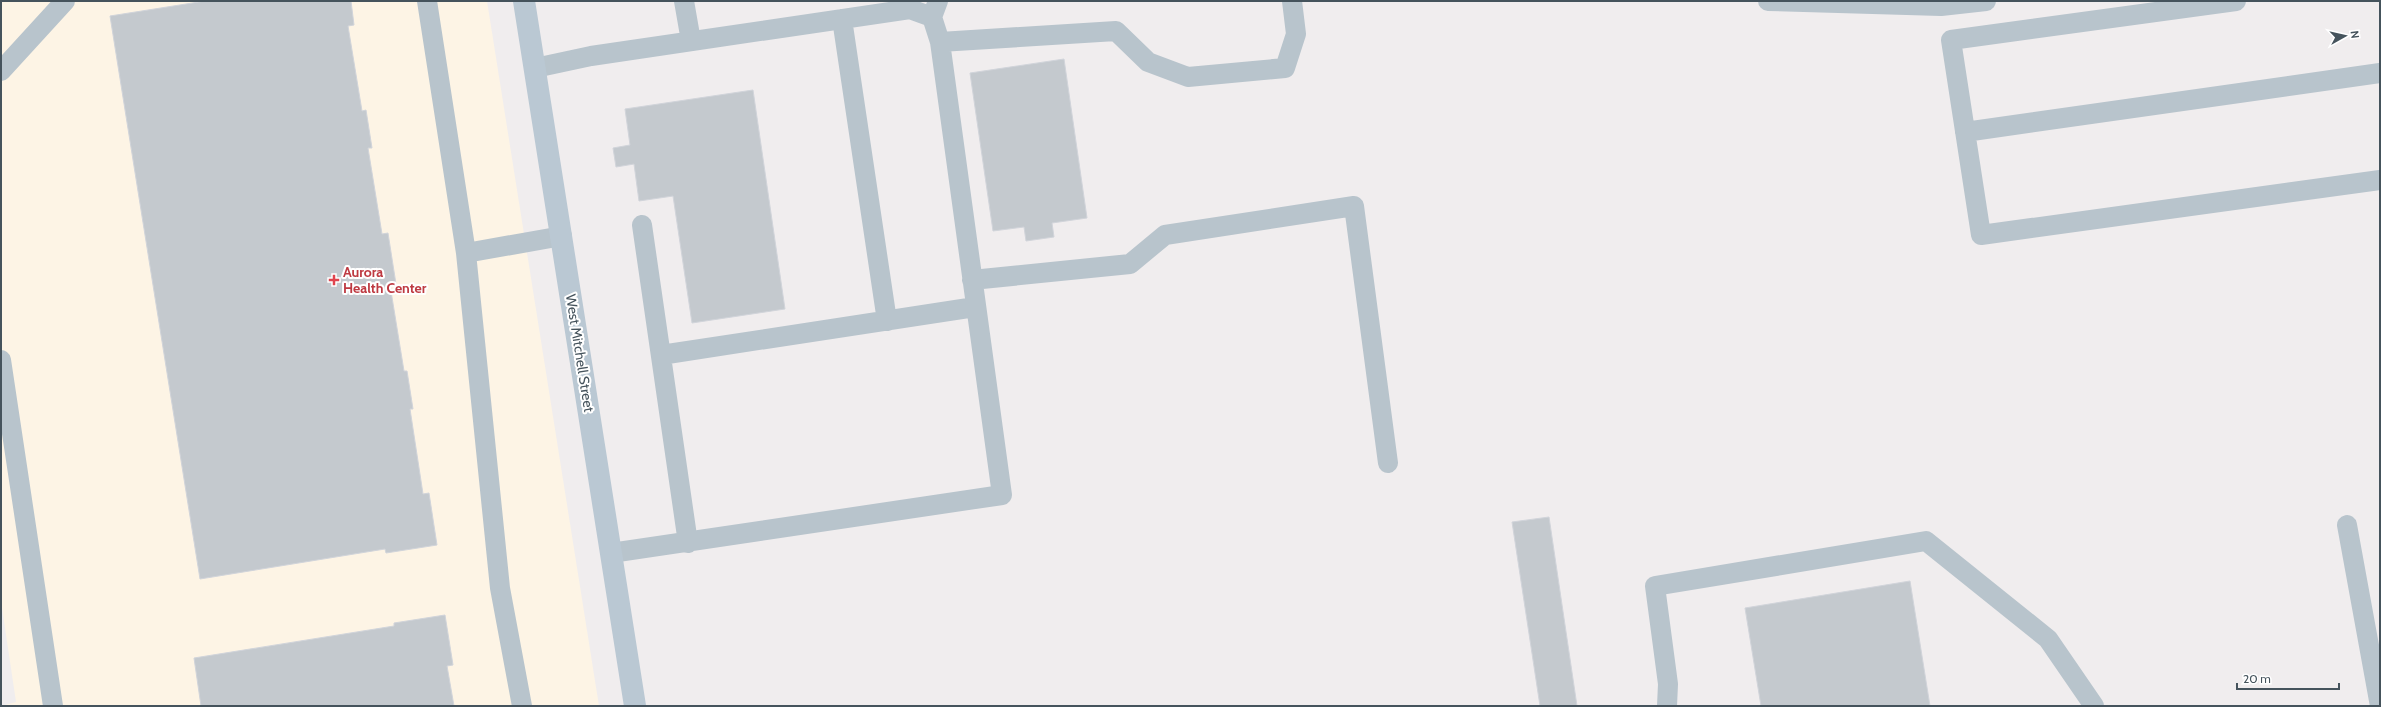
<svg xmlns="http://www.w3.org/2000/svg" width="2381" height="707" font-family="Cabin,sans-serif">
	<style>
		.commercial { fill: #fdf4e5 }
		.building { fill: #c4c9ce; stroke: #d1d4da }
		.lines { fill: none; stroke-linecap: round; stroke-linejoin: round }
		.lane { stroke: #b8c4cc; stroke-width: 20 }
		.secondary { stroke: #bac8d3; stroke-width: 22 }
		.health-dot { fill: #e0444e; stroke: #fff; stroke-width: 1.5 }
		.labels { text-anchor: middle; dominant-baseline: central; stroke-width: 4; stroke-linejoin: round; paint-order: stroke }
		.health-label { font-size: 14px; font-weight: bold; fill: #be3a42; stroke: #fff; text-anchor: start }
		.street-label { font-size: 14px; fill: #45535c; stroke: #fff }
	</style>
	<rect width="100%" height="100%" fill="#f0edee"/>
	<path class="commercial" d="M1,1H487L599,706H1L16,702L1,601Z"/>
	<path class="building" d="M205,1H351L354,25L348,26L362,111L366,110L372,148H368L382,234L388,233L396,284L390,285L404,371H407L413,409H410L423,494L429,493L437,545L386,553L385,549L200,579L110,16Z
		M1064,59L1087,218L1052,223L1054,237L1026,241L1024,227L993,231L970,73Z
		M753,90L785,309L692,323L673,196L639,201L634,164L616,167L613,148L630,145L625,109Z
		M1549,517L1577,706H1540L1512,522Z
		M1910,581L1930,706H1761L1745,608Z
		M445,615L453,665L447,666L454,706H201L194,658L394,626V623Z"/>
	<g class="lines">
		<path class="lane" d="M427,1L466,253L500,588L522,706
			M684,1L691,41
			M1768,1L1941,6L1986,1
			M2236,1L1951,40L1981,235L2380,180
			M932,17L938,1
			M842,19L887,321
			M940,42L1116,31L1148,62L1188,77L1285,68L1296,34L1292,1
			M535,68L591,56L910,9L932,17L940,42L1002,495L611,553
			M1,71L65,1
			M1965,132L2380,73
			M642,225L688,543
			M466,253L562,236
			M972,280L1130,264L1165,235L1354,206L1388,463
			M661,355L975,307
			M1,360L53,706
			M2347,525L2380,706
			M1667,706L1668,684L1655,586L1926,541L2048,639L2094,706"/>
		<path class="secondary" d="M524,1L635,706"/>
	</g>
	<path class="health-dot" d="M332 274h4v4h4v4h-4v4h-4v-4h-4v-4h4z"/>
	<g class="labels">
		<g class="health-label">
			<text x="343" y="272">Aurora<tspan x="343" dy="16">Health Center</tspan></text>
		</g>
		<g class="street-label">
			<text transform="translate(580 353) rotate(81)">West Mitchell Street</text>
		</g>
	</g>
	<rect width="2381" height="707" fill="none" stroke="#45535c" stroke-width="4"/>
	<g transform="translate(2345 36) rotate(82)" stroke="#ffffff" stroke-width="3" paint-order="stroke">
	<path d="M0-3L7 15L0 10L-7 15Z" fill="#45535c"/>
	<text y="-6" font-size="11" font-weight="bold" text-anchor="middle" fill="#45535c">N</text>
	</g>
	<path d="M2237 683v6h102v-6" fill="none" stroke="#45535c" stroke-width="2"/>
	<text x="2243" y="683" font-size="12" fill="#45535c" stroke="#ffffff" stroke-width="3" paint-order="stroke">20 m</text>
</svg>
